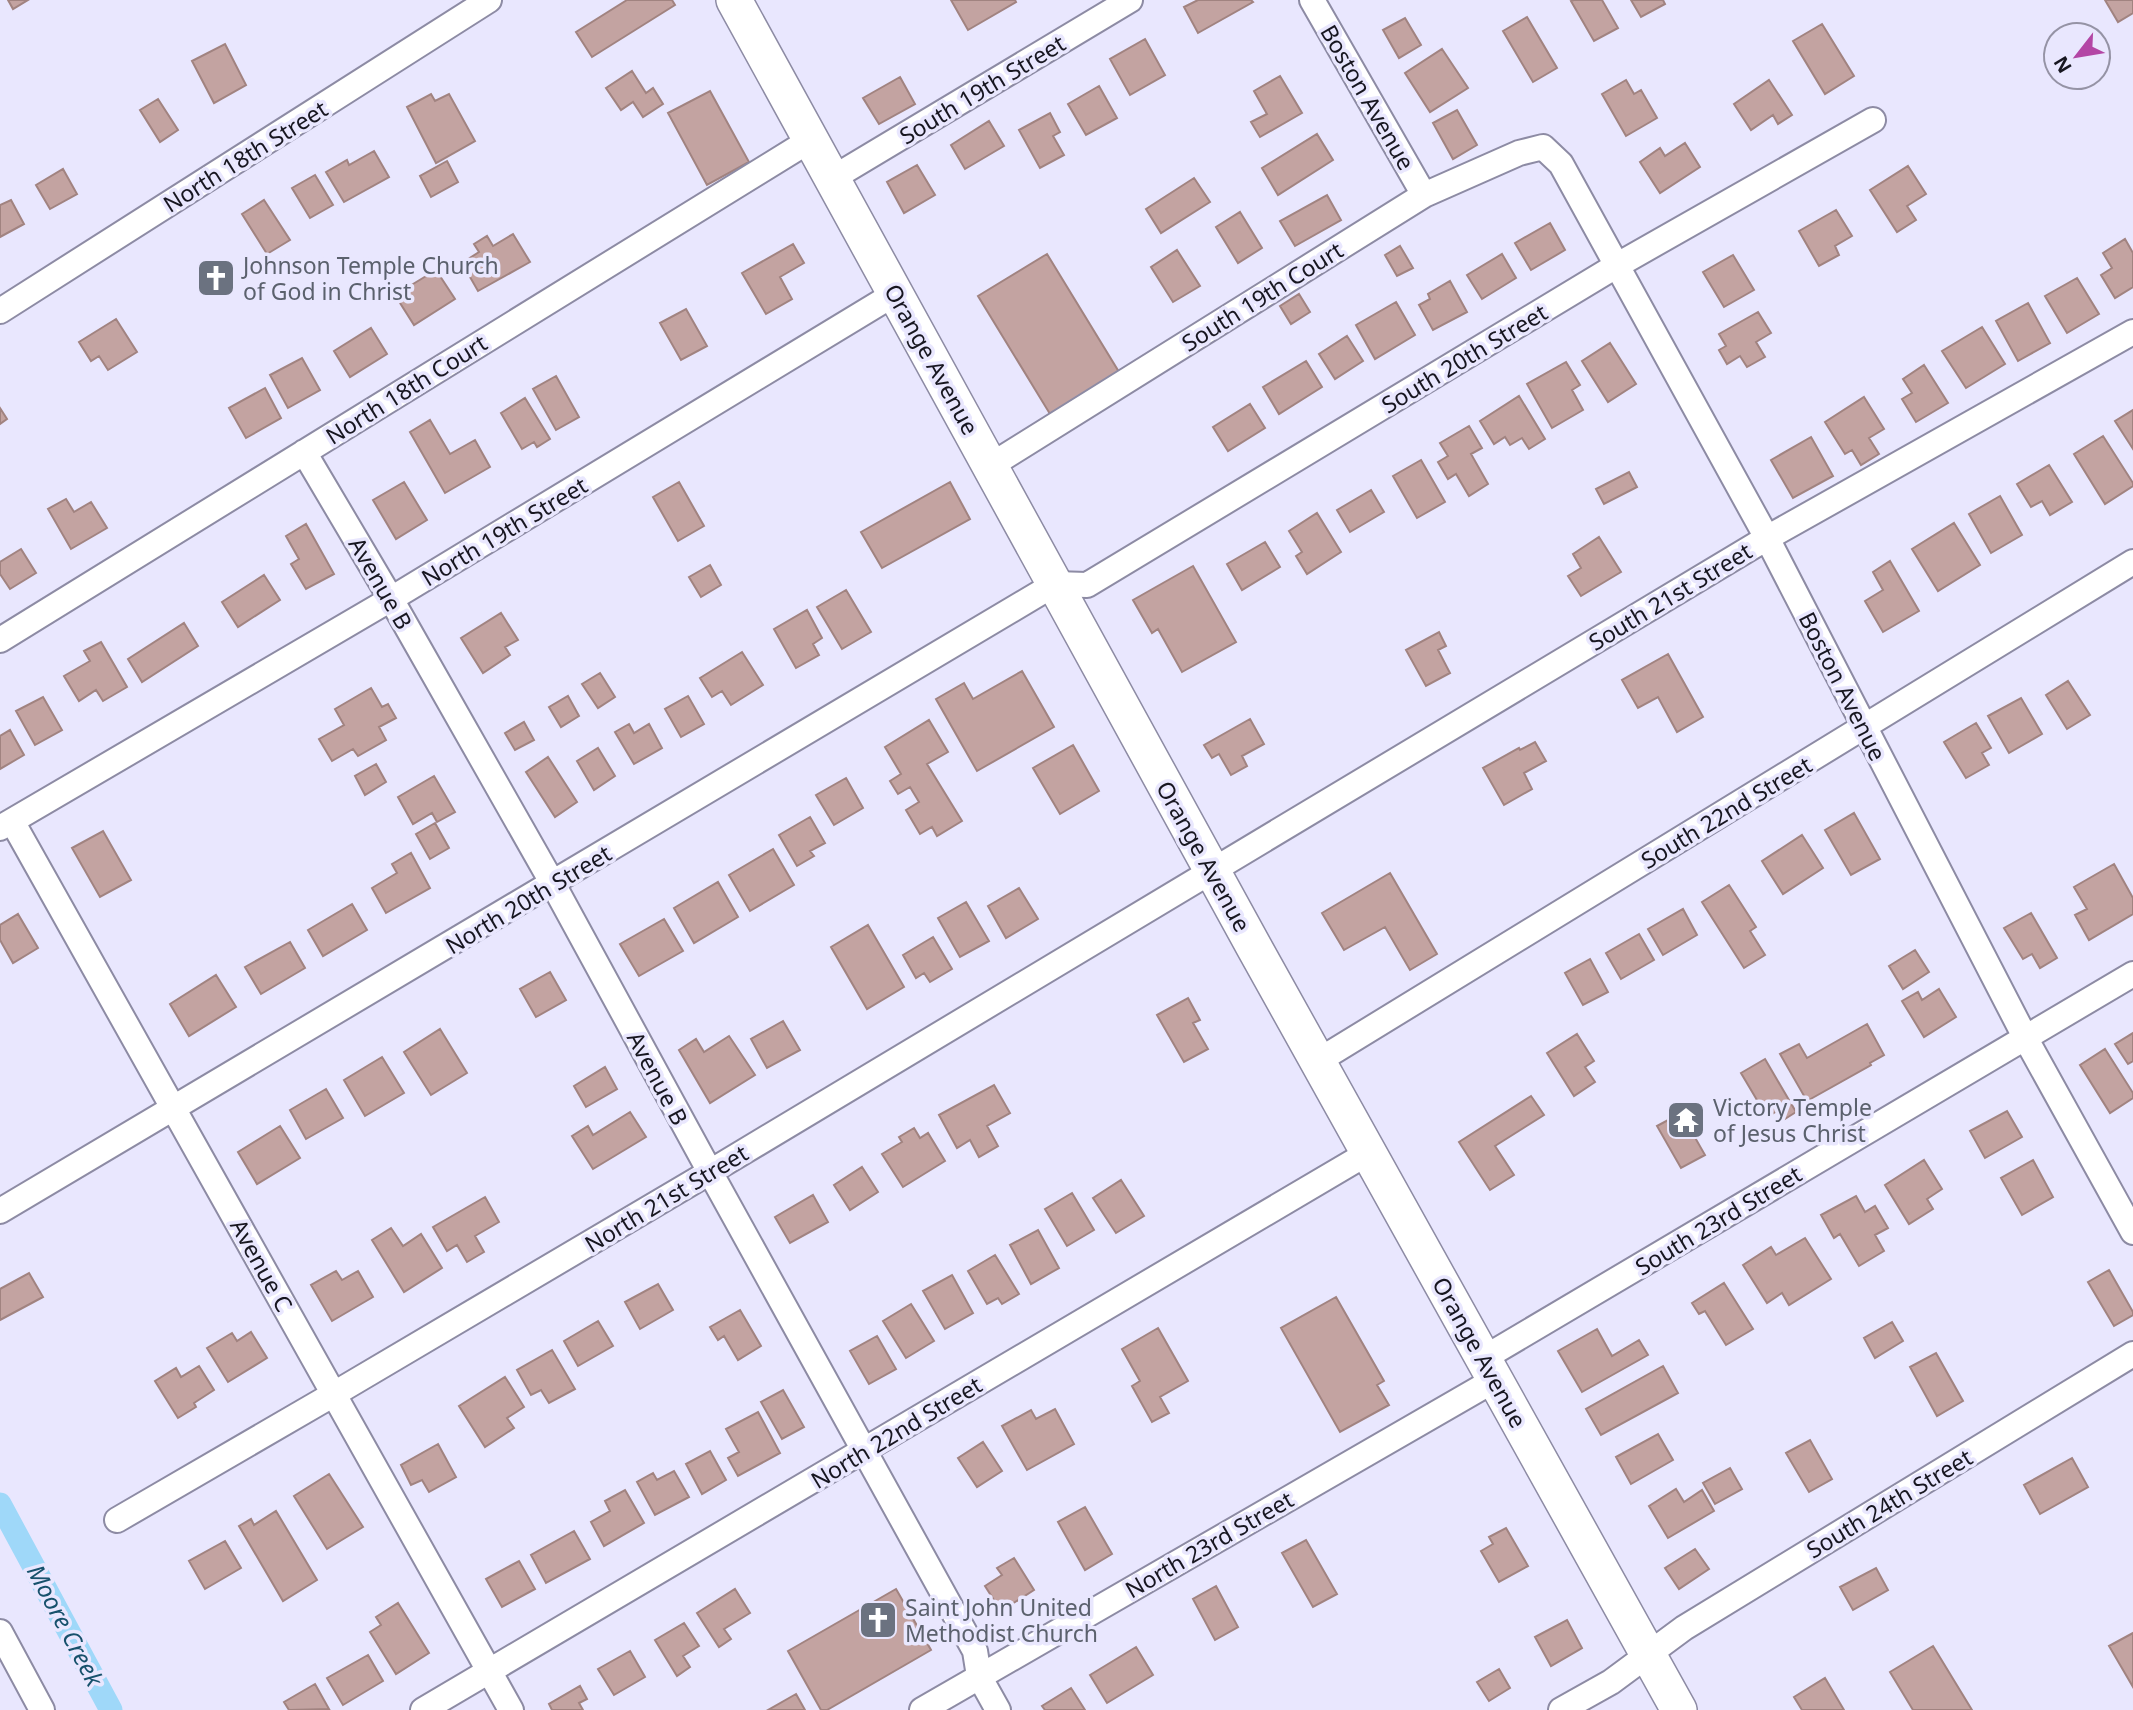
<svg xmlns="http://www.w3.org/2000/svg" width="2133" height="1710" font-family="'Noto Sans',sans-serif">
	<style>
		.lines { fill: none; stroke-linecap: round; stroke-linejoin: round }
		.canal { stroke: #9fd8f9; stroke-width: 23 }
		.building { fill: #c3a3a1; stroke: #a18380; stroke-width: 2 }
		.street-casing { stroke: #8d8ba4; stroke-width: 28 }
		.secondary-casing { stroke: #8d8ba4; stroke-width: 38 }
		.street { stroke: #fff; stroke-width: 24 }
		.secondary { stroke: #fff; stroke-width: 35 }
		.labels { text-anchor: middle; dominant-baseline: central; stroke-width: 7; stroke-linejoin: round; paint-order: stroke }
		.street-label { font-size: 23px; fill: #171620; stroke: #e9e7fe }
		.worship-label { font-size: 23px; fill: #5b616d; stroke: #e9e7fe; text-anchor: start }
		.water-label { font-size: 24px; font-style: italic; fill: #17516c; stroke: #e9e7fe }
	</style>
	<rect width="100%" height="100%" fill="#e9e7fe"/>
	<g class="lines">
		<path class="canal" d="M0,1504L111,1710"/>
	</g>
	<path class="building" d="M8,0H28L13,9Z
		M627,0H672L675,5L592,57L576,32Z
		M951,0H1015L1016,2L968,30Z
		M1198,0H1251L1253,2L1198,33L1184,7Z
		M1574,0H1602L1618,28L1594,41L1571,1Z
		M1631,0H1663L1665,4L1641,17Z
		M2105,0H2133V13L2118,22Z
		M1527,17L1557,68L1533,82L1503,31Z
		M1405,18L1421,45L1399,58L1383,30Z
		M1822,24L1854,76L1825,94L1793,41Z
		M1145,39L1165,75L1130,95L1110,59Z
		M225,44L246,85L214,103L192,61Z
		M1442,49L1468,88L1430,112L1405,73Z
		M632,71L646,93L653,88L663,104L643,117L633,102L621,110L606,88Z
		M1280,76L1302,113L1260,137L1251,122L1267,114L1254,91Z
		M900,77L915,104L879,124L863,98Z
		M1626,80L1634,94L1641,90L1657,118L1626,136L1602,94Z
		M1769,80L1792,115L1778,124L1773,115L1751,130L1734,104Z
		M1099,86L1117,118L1086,135L1068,104Z
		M710,91L749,162L707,185L668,113Z
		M431,94L435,101L449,94L475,141L436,163L407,107Z
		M158,99L178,130L160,142L140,110Z
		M1457,110L1477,145L1453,159L1433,123Z
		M1050,113L1060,132L1053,136L1064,155L1040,168L1019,130Z
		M989,121L1004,146L965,169L951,145Z
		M1317,134L1333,160L1278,195L1262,168Z
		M1685,143L1700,167L1660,193L1640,162L1660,148L1665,156Z
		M374,151L389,177L344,202L326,172L347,160L349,165Z
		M447,161L458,182L431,197L420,176Z
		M917,165L935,195L904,213L887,182Z
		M1908,166L1926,194L1907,206L1916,220L1897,232L1870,190Z
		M63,169L77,194L50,209L36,185Z
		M315,175L333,205L310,218L292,188Z
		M1194,178L1210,202L1161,233L1146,209Z
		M1327,195L1341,220L1295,246L1280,221Z
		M11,200L24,224L0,237V205Z
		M264,200L290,240L267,254L242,214Z
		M1836,210L1852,236L1835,246L1839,255L1819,266L1799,231Z
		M1240,212L1262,248L1238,263L1216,227Z
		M1550,223L1565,250L1531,270L1515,243Z
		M513,234L530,262L478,291L462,263L479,252L474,244L487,236L493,246Z
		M2125,239L2133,253V287L2115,298L2101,275L2112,268L2103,253Z
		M793,244L804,263L780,277L792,299L766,314L742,273Z
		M1400,246L1413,268L1397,276L1385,255Z
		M1177,250L1200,286L1173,302L1151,267Z
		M1047,254L1119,372L1050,414L978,296Z
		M1502,254L1516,278L1482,299L1467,275Z
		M1733,255L1754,290L1724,307L1703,272Z
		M436,270L455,299L414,325L395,295Z
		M2077,278L2099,314L2067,333L2045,296Z
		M1450,281L1467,312L1433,330L1419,305L1430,299L1428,294Z
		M1299,294L1310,312L1291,324L1280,306Z
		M1396,302L1415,335L1375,359L1356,325Z
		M2028,303L2050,343L2018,361L1996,321Z
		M686,309L707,346L681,360L660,323Z
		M1758,312L1771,333L1756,342L1765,357L1747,367L1740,356L1727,364L1719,350L1726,346L1719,334Z
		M116,319L137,352L108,370L99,356L91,361L79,342Z
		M1982,327L2005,364L1966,388L1942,351Z
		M371,328L387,354L350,377L334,351Z
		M1347,336L1363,361L1335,379L1319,354Z
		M1610,343L1636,384L1608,402L1582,361Z
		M302,358L320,390L288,408L270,375Z
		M1306,361L1322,387L1279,414L1263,387Z
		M1566,362L1580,385L1572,390L1583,410L1552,428L1527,384Z
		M1924,365L1948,403L1916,422L1902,399L1912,393L1903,379Z
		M556,376L579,417L556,430L533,389Z
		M265,388L281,418L246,438L229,408Z
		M1519,396L1545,439L1529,449L1522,438L1510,445L1505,437L1494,444L1480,421Z
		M1864,397L1884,429L1869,438L1879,454L1861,465L1852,450L1845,454L1825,422Z
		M525,398L550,439L537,447L534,442L522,449L501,413Z
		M1250,404L1265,428L1228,451L1213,427Z
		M0,408L7,419L0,424Z
		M2133,410V449L2115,421Z
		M430,420L450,454L475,440L490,467L445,493L410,432Z
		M1469,426L1482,448L1471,454L1488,484L1469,496L1456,474L1448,479L1438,462L1448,456L1440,443Z
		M2103,436L2133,483V486L2105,504L2074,454Z
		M1811,437L1833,476L1793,498L1771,460Z
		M1421,460L1445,502L1417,518L1393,476Z
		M2049,465L2072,502L2050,515L2042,501L2031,507L2017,484Z
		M1629,472L1637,487L1604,504L1596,489Z
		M404,482L427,520L396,539L373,500Z
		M679,482L704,526L678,541L653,497Z
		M950,482L970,519L882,568L861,532Z
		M1371,490L1384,512L1350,532L1337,510Z
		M2000,496L2022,535L1991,553L1969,514Z
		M66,499L74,512L91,502L107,528L71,549L48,509Z
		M1317,513L1341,552L1307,574L1296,556L1302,552L1289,531Z
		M1954,523L1980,565L1938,591L1912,549Z
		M306,524L334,574L306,589L291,564L299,559L286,536Z
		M1599,537L1621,572L1581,596L1568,576L1581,568L1573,554Z
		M1265,542L1280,567L1242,590L1227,564Z
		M21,549L36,573L10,589L0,574V562Z
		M1890,561L1919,611L1883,632L1865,601L1883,590L1873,572Z
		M710,565L721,585L701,597L689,577Z
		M1193,566L1236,642L1182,672L1158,629L1152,633L1133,600Z
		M264,575L280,600L238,627L222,602Z
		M846,590L871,632L842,649L817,607Z
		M807,610L822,638L813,644L819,655L796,668L774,629Z
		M501,613L518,640L505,647L510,655L483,673L461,638Z
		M184,623L198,646L142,682L128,659Z
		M1439,632L1446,646L1438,650L1450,673L1426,686L1406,650Z
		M101,642L127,687L103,701L96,690L79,701L64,676L90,661L84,651Z
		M742,652L763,685L731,705L722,691L712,697L700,678Z
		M1668,654L1703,717L1677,732L1658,697L1638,708L1622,680Z
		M1022,671L1054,727L977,771L936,699L964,683L973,699Z
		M600,673L615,697L598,708L582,684Z
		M2068,681L2090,715L2067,729L2046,695Z
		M371,688L382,707L388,704L396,718L379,727L386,740L358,756L353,749L332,761L319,739L344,725L335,709Z
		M568,696L579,716L561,727L549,707Z
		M688,696L704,724L681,737L665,709Z
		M43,697L62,730L35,745L16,711Z
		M2021,698L2042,734L2009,753L1988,716Z
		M1250,719L1264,744L1242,756L1247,766L1231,775L1219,754L1212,758L1204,745Z
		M929,720L948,752L927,764L962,821L937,836L932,827L920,834L906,810L919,802L910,787L898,794L890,781L901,774L885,747Z
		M524,722L534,740L515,750L505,733Z
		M1976,723L1991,748L1982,753L1989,765L1966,778L1944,742Z
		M629,724L634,733L649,724L662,748L634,764L615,732Z
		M10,730L24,755L0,769V736Z
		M1535,742L1546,761L1524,773L1532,789L1504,805L1483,768L1519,748L1520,750Z
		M1073,745L1099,791L1060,814L1033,768Z
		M598,748L615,776L594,790L577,761Z
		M548,757L577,802L555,817L526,772Z
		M376,764L386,782L365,795L355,776Z
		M434,776L455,812L437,822L432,813L413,824L398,797Z
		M846,778L863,808L834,825L816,795Z
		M1854,813L1880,859L1851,875L1825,830Z
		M810,817L825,843L810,851L814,856L797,866L779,835Z
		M435,823L449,848L430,859L416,834Z
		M103,831L131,880L100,897L72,848Z
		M1802,835L1823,868L1783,894L1762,861Z
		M773,849L794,885L750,911L729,875Z
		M411,853L430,888L386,913L372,888L397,873L392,864Z
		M2114,864L2133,898V914L2089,940L2075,915L2087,909L2074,887Z
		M1390,873L1437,954L1410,970L1385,927L1344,950L1322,913Z
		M718,882L738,917L694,943L674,908Z
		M1729,885L1756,927L1750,931L1765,955L1744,968L1702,902Z
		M1019,888L1038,919L1006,938L988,906Z
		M966,902L989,941L960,957L938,918Z
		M352,904L367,930L323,956L308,930Z
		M1683,909L1697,935L1663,955L1648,929Z
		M2031,913L2057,958L2040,968L2032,954L2023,959L2004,928Z
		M18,914L38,948L13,963L0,940V925Z
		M664,919L683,951L639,976L620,944Z
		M868,925L904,987L867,1009L831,947Z
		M1639,934L1654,960L1621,979L1606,953Z
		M933,937L952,969L930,982L924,973L916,978L903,955Z
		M290,942L305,968L261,994L245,967Z
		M1915,950L1929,972L1903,989L1889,966Z
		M1590,959L1608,992L1583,1005L1565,973Z
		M550,972L566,1000L536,1017L520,989Z
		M216,975L236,1007L189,1036L170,1004Z
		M1939,989L1956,1017L1924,1037L1902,1001L1918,992L1922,1000Z
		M1188,998L1200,1020L1193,1023L1208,1049L1184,1062L1157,1015Z
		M783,1021L800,1050L767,1068L751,1039Z
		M1867,1024L1884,1055L1870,1063L1871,1065L1807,1101L1780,1054L1799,1044L1807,1058Z
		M440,1029L467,1073L431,1095L404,1052Z
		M2133,1033V1061L2128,1064L2115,1044Z
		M1577,1034L1594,1061L1585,1067L1595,1082L1574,1096L1547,1053Z
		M729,1036L755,1075L710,1103L679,1050L696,1039L704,1052Z
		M2105,1049L2133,1093V1098L2110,1113L2080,1065Z
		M382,1057L404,1093L365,1116L344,1080Z
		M1765,1059L1796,1112L1785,1119L1779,1110L1767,1117L1741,1073Z
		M605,1067L617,1089L586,1107L574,1086Z
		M994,1085L1010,1113L987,1126L998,1146L979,1157L970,1140L957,1148L939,1115Z
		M326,1089L343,1118L306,1139L290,1110Z
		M1531,1096L1544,1115L1495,1146L1514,1175L1490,1190L1459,1142Z
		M2007,1111L2022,1137L1985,1158L1970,1131Z
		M630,1112L646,1137L593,1169L572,1136L588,1126L593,1135Z
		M1681,1113L1705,1155L1681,1168L1657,1126Z
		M280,1126L300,1158L257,1184L238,1152Z
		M914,1128L920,1138L928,1133L945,1161L903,1187L882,1154L902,1142L899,1137Z
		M1924,1160L1942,1189L1927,1199L1933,1209L1909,1224L1885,1185Z
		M2033,1160L2053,1197L2022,1215L2001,1178Z
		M862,1167L878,1192L850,1210L834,1185Z
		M1121,1180L1144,1216L1116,1233L1093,1198Z
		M1072,1193L1094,1230L1067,1246L1045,1209Z
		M813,1195L828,1222L790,1243L775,1217Z
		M1856,1196L1865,1212L1875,1206L1888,1228L1875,1235L1884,1251L1859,1266L1840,1234L1834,1238L1821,1215Z
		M485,1197L499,1222L475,1236L484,1252L467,1262L457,1245L447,1251L433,1227Z
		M391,1228L403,1246L421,1234L442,1268L404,1292L372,1240Z
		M1038,1230L1059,1268L1031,1284L1010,1245Z
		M1805,1238L1831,1279L1789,1305L1782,1293L1767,1303L1743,1265L1771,1247L1776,1255Z
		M995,1255L1019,1294L1002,1304L998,1298L987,1304L968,1271Z
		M2109,1270L2133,1312V1315L2114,1326L2088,1282Z
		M336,1271L342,1280L358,1271L373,1297L332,1321L311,1285Z
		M29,1273L43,1297L0,1320V1289Z
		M952,1275L973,1313L945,1329L923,1291Z
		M1724,1283L1753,1329L1726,1345L1705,1311L1699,1314L1692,1303Z
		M658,1284L673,1310L640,1329L625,1302Z
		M1336,1297L1384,1381L1377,1385L1389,1405L1340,1432L1281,1328Z
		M911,1304L934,1341L906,1358L883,1321Z
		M740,1310L761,1346L738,1360L724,1336L718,1340L710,1327Z
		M598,1321L613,1346L578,1366L564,1341Z
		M1892,1322L1903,1341L1875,1358L1864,1338Z
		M1158,1328L1188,1381L1160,1397L1169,1413L1152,1422L1132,1386L1140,1381L1122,1349Z
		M1597,1329L1612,1356L1639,1340L1648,1355L1582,1392L1558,1351Z
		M251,1332L267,1358L228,1382L207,1348L232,1333L237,1341Z
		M877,1336L896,1369L869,1384L850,1351Z
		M552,1350L575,1389L549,1403L541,1390L531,1395L517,1370Z
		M1936,1353L1963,1401L1937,1416L1910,1367Z
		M199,1366L214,1390L194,1403L196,1407L178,1418L155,1381L176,1368L181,1377Z
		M1663,1366L1678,1393L1601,1435L1586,1409Z
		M505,1377L524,1407L507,1418L514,1428L485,1447L459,1406Z
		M783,1390L804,1427L782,1439L761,1402Z
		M1055,1409L1074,1444L1027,1470L1002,1426L1031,1410L1036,1419Z
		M758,1412L780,1453L738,1476L728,1458L739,1452L726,1429Z
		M1658,1434L1673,1460L1631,1484L1616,1457Z
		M1810,1440L1832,1479L1809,1492L1786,1453Z
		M983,1442L1002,1471L977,1487L958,1458Z
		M438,1444L456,1477L429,1492L422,1480L411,1485L401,1465Z
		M710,1451L726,1480L702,1494L686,1464Z
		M2072,1458L2088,1487L2040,1514L2024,1485Z
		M1730,1468L1742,1489L1715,1504L1703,1483Z
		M674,1471L689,1497L655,1515L637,1482L653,1473L657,1480Z
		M329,1474L363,1527L327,1549L294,1496Z
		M1676,1489L1684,1502L1702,1490L1714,1511L1668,1538L1649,1506Z
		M625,1490L644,1523L604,1546L591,1522L610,1511L605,1501Z
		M1085,1507L1112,1554L1085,1570L1058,1522Z
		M276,1511L317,1580L283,1601L239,1526L251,1519L254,1525Z
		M1506,1528L1528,1566L1499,1582L1481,1551L1493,1544L1489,1537Z
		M574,1531L590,1559L546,1583L531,1555Z
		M1306,1540L1337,1594L1313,1607L1282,1553Z
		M225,1541L241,1568L205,1589L189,1561Z
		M1695,1549L1709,1569L1679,1589L1665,1568Z
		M1014,1558L1034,1590L1001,1611L985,1586L1002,1575L997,1568Z
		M519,1561L535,1589L502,1607L486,1579Z
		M1876,1568L1888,1590L1853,1610L1840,1587Z
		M1216,1586L1238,1627L1215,1640L1193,1599Z
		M735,1589L750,1613L724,1629L731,1639L719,1647L697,1613Z
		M896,1589L931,1650L827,1710H821L788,1651Z
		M398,1603L429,1653L396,1674L370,1632L381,1625L376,1617Z
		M1567,1620L1582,1648L1551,1666L1535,1637Z
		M684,1623L699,1646L683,1656L690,1667L677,1676L655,1640Z
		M2133,1633V1687L2109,1646Z
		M1933,1646L1972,1710H1913L1890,1672Z
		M1136,1647L1153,1675L1107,1703L1090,1675Z
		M630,1651L645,1677L614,1695L598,1669Z
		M368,1655L383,1681L343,1705L327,1678Z
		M1499,1669L1510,1688L1489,1701L1477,1682Z
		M1825,1678L1844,1710H1802L1794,1697Z
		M315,1684L329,1709L289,1710L284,1702Z
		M580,1686L587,1699L579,1703L583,1710H552L549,1704Z
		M1071,1688L1085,1710H1045L1042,1706Z
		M796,1694L805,1710H768Z"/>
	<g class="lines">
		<defs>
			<path id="street" d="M1312,0L1424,195
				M833,178L1130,0
				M0,311L489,0
				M304,452L391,599L553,884L710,1172L975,1651L979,1676L998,1710
				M990,466L1424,195L1519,153L1543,147L1561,164L1767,538L2026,1039L2133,1232
				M0,640L812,139
				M12,821L511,1710
				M0,828L391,599L896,293
				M1318,1061L2133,562
				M0,1211L1055,584L1087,585L1616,266L1873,120
				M1484,1358L2133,974
				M117,1520L334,1394L710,1172L1767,538L2133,332
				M0,1632L42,1710
				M423,1710L1368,1153
				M922,1710L1496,1379
				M1561,1710L1611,1682L1684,1628L2133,1354"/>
			<path id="secondary" d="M734,0L1254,947L1679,1710"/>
		</defs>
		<use href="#street" class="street-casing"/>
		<use href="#secondary" class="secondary-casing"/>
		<use href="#street" class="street"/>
		<use href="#secondary" class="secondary"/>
	</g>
	<defs>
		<symbol id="church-square" viewBox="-11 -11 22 22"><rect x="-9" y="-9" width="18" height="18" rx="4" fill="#6b7280" stroke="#e9e7fe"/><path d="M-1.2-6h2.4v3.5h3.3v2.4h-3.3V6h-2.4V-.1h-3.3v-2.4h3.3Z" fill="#fff"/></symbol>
		<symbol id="temple-square" viewBox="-11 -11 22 22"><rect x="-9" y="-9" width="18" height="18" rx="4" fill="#6b7280" stroke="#e9e7fe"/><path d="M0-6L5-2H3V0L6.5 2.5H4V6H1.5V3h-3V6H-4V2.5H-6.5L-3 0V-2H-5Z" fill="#fff"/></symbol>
	</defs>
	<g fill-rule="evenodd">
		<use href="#church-square" x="194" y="256" width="44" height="44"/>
		<use href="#temple-square" x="1664" y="1098" width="44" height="44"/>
		<use href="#church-square" x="856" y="1598" width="44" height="44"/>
	</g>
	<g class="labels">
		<g class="street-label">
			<text transform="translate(982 89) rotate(-31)">South 19th Street</text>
			<text transform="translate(1368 97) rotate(60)">Boston Avenue</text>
			<text transform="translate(245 156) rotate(-32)">North 18th Street</text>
			<text transform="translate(1262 296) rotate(-32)">South 19th Court</text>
			<text transform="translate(1464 358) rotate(-31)">South 20th Street</text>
			<text transform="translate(932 359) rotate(61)">Orange Avenue</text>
			<text transform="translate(406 389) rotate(-32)">North 18th Court</text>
			<text transform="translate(504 531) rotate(-31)">North 19th Street</text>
			<text transform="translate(381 583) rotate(60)">Avenue B</text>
			<text transform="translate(1670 596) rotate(-31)">South 21st Street</text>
			<text transform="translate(1843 686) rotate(63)">Boston Avenue</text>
			<text transform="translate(1726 812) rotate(-31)">South 22nd Street</text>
			<text transform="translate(1204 856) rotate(61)">Orange Avenue</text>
			<text transform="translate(528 899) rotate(-31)">North 20th Street</text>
			<text transform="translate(658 1078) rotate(62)">Avenue B</text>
			<text transform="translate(666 1198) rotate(-31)">North 21st Street</text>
			<text transform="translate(1718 1220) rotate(-31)">South 23rd Street</text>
			<text transform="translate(262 1265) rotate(61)">Avenue C</text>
			<text transform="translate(1480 1352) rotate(61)">Orange Avenue</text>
			<text transform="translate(896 1432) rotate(-31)">North 22nd Street</text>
			<text transform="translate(1889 1503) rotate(-31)">South 24th Street</text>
			<text transform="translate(1209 1544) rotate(-30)">North 23rd Street</text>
		</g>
		<g class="worship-label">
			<text x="243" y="265">Johnson Temple Church<tspan x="243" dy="26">of God in Christ</tspan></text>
			<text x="1713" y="1107">Victory Temple<tspan x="1713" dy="26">of Jesus Christ</tspan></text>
			<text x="905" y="1607">Saint John United<tspan x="905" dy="26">Methodist Church</tspan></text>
		</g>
		<g class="water-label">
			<text transform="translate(66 1625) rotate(62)">Moore Creek</text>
		</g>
	</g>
	<g transform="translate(2077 56) rotate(239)"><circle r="33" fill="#e9e7fe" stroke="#9593a5" stroke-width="2"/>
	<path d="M0-5L12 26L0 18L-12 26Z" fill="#b346a5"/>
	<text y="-10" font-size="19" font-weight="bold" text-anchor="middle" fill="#171620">N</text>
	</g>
</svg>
